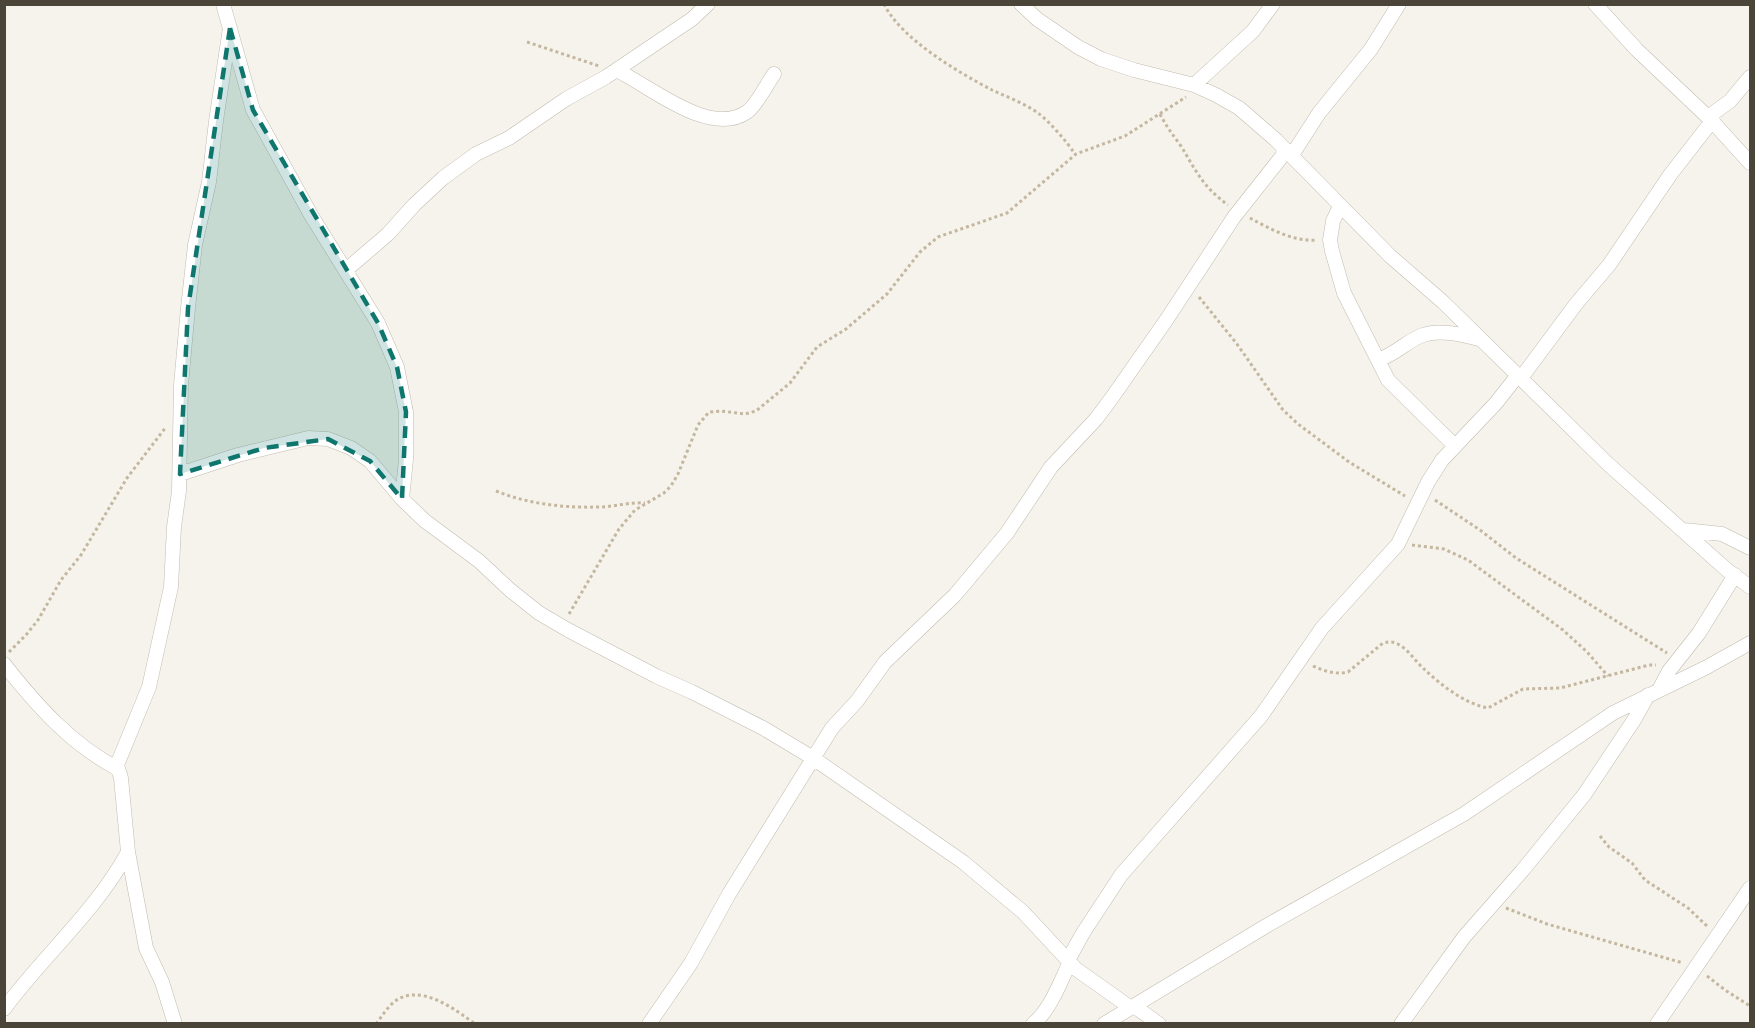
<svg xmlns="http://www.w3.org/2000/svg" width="1755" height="1028" font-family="'DejaVu Sans',sans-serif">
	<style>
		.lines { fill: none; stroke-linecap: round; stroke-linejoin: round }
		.minor-casing { stroke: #c2bbae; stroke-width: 15 }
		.path { stroke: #c4b79f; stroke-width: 3; stroke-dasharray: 3 3; stroke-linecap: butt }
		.minor { stroke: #fff; stroke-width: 14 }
		.marked { fill: #0f766e; fill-opacity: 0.2; stroke: #0f766e; stroke-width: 4.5; stroke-dasharray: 12 8; stroke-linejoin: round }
	</style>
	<rect width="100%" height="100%" fill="#f6f3ec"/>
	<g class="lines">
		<defs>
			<path id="minor" d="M223,4L253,110L311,215L378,323L397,367L406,412V459L402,499
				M1021,4L1037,19L1078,47L1101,59L1134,70L1194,85L1216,95L1239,108L1276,140L1390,256L1443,302L1608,464L1727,570L1750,587
				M1595,4L1637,50L1711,120L1750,163
				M616,70C649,85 709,138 747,112C756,106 767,84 774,74
				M1194,85L1253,31L1273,4
				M1708,117L1730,101L1750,77
				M1292,155L1319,113L1371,49L1399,4
				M1340,206L1333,221L1330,240L1332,251L1344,293L1388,380L1455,446
				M346,270L388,234L414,205L443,178L476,154L509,138L566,99L606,77L692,19L708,4
				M1378,360C1396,354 1408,340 1423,335C1440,329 1463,335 1479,339
				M1521,378L1576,304L1609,265L1670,175L1712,121
				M180,474L238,455L308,438L328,439L351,448L370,461L402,499L425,521L479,561L510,590L539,613L568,630L656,676L692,692L763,728L813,758L963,862L1023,912L1076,969L1131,1008
				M1684,530L1722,534L1750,548
				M4,664C37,706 71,744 118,769
				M1659,690L1669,671L1699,633L1735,575
				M1068,960L1083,933L1121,875L1261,716L1322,628L1398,544L1428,482L1442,460L1496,403L1518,375
				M1134,1006L1159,1024
				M4,1009C44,955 96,911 128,852
				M175,1024L162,982L146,948L128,852L121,778L117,765L149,687L171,587L174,527L179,491L181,385L188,308L195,245L209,182L216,121L230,28
				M649,1024L691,963L729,894L832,728L857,701L885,662L955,595L1007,533L1051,467L1096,419L1111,399L1167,319L1234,217L1287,150
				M1033,1024C1051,1009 1060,982 1070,962
				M1104,1024L1266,926L1464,814L1613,713L1707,667L1750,643
				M1401,1024L1464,937L1522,871L1584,795L1634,720L1648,695
				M1657,1024L1750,888"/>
		</defs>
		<use href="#minor" class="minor-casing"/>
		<path class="path" d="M884,4C901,39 958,72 992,90C1007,97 1024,103 1038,113C1050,122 1067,142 1075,154
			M527,42L599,66
			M1160,114C1166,126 1173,135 1181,146C1196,171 1203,187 1228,205
			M1250,218C1270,229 1294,242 1317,240
			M1199,297L1237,344L1283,410L1298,424L1349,462L1405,496
			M496,491C528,504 564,508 598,507C614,507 628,502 645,503
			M1435,500L1480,530L1516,558L1667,653
			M1412,545L1444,549L1468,560L1563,630L1587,652L1608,676
			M569,614L619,529L635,510L664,493L671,486L678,474L698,425L709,412L721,411L745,414L756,411L790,383L817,347L846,329L887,294L920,252L938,237L1007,213L1076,154L1125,136L1186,97
			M9,652L26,635L38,620L61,580L81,555L127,478L166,427
			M1313,666C1324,671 1336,675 1348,672L1383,643C1390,641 1395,642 1401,646C1410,652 1416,662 1424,669C1441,685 1465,704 1488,708L1523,689L1560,688L1649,665H1656
			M1600,836L1609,847L1632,863L1645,880L1688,908L1708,927
			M1506,908L1547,924L1683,963
			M1707,976L1725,990L1750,1006
			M376,1024C382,1016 387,1008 394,1002C419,982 455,1009 475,1024"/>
		<use href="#minor" class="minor"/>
	</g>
	<path class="marked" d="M230,28L253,110L378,323L397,367L406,412L402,499L370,461L328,439L264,448L180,474L188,308Z"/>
	<rect width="1755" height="1028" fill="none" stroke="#4b4439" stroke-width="12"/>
</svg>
